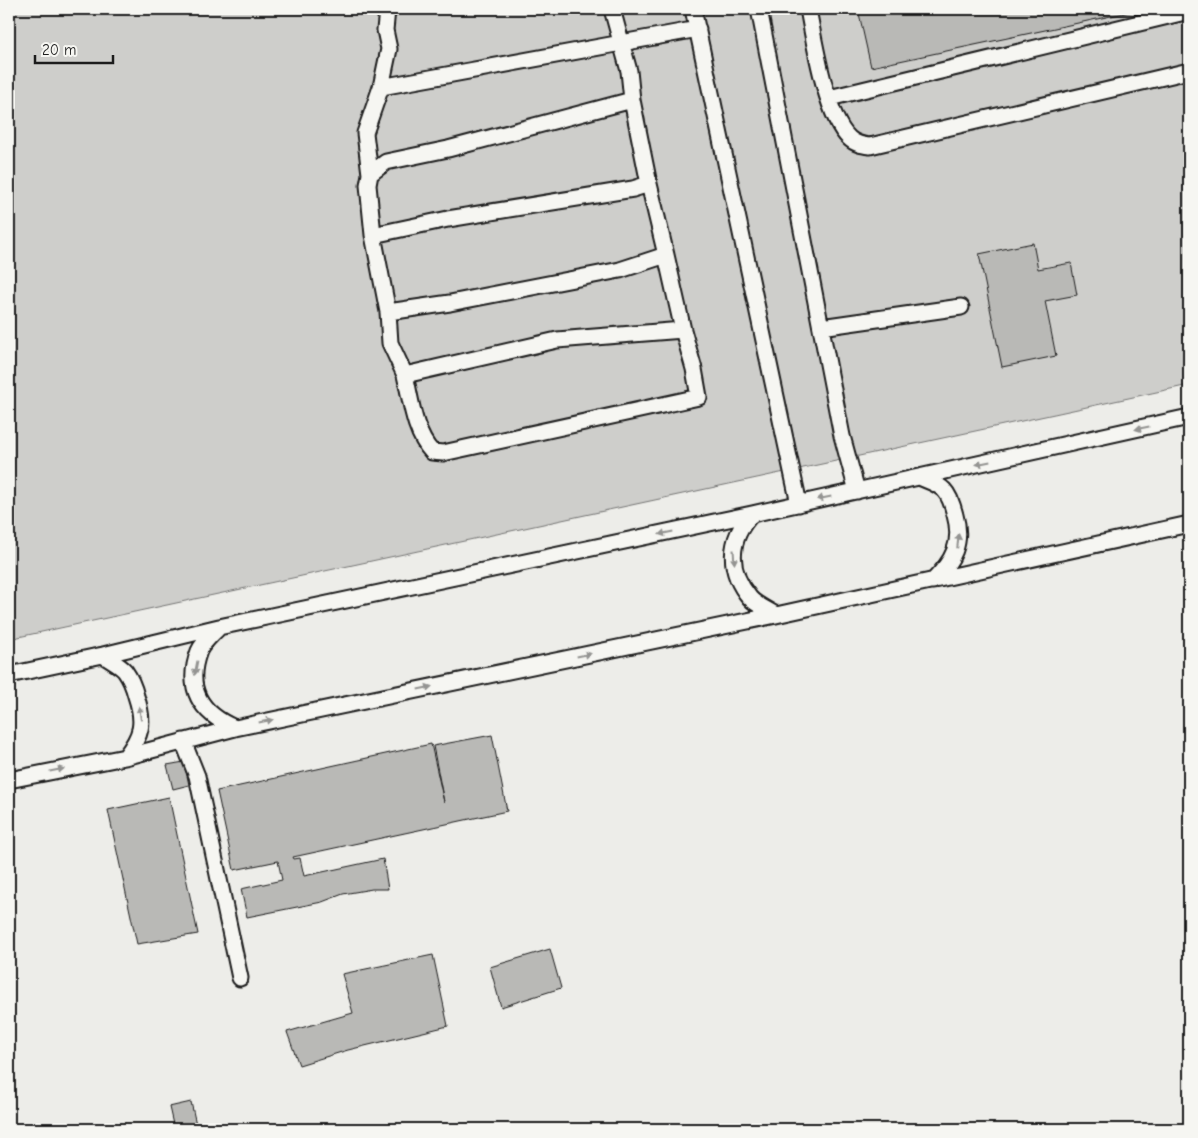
<svg xmlns="http://www.w3.org/2000/svg" width="1198" height="1138" font-family="'Comic Neue',sans-serif">
	<style>
		.green { fill: #cececb; stroke: #757574 }
		.building { fill: #b9b9b6; stroke: #1c1c1c }
		.lines { fill: none; stroke-linecap: round; stroke-linejoin: round }
		.service-casing { stroke: #1c1c1c; stroke-width: 19 }
		.service { stroke: #f6f6f2; stroke-width: 15 }
		.oneway { fill: #949492 }
	</style>
	<rect width="100%" height="100%" fill="#edede9"/>
	<filter id="ink" filterUnits="userSpaceOnUse"><feTurbulence type="fractalNoise" baseFrequency=".02" numOctaves="2"/><feDisplacementMap in="SourceGraphic" scale="10" xChannelSelector="R" yChannelSelector="G"/><feConvolveMatrix kernelMatrix="1 2 1 2 8 2 1 2 1" color-interpolation-filters="sRGB"/></filter>
	<g filter="url(#ink)">
		<path class="green" d="M9,9H1189V385L9,639Z"/>
		<path class="building" d="M858,9H1144L871,67Z
			M1033,243L1038,269L1071,263L1077,295L1045,301L1056,356L1002,367L979,254Z
			M492,735L507,811L293,857L294,859L300,858L304,876L383,859L388,889H372L343,894L322,902L247,917L241,889L282,880L278,861L234,870L217,791L431,744L444,802L433,746Z
			M184,762L189,785L173,789L167,765Z
			M169,797L198,934L137,944L108,810Z
			M550,949L561,988L501,1007L490,967Z
			M433,955L448,1026L348,1050L299,1065L287,1032L353,1013L342,974Z
			M191,1102L197,1129H174L169,1107Z"/>
		<g class="lines">
			<defs>
				<path id="service" d="M391,9L387,10L385,30L389,49L381,87L698,29
					M693,9L799,504
					M759,9L842,436L857,491
					M808,9C814,40 826,117 849,138C855,144 862,145 870,146L1189,71
					M829,98L1189,11
					M632,100L649,184
					M370,174L365,133L381,87
					M373,235L388,312
					M666,255L683,330
					M821,327L961,307
					M405,375C411,400 414,433 432,452L443,453L699,397L694,369L683,330L557,340L405,375L390,343L388,312L450,303L620,270L666,255L649,184L633,189L448,219L373,235L368,185L370,174L386,162L448,149L632,100L629,71L612,9
					M919,477C928,481 937,483 944,490C950,496 953,507 955,515C963,543 953,561 933,581
					M752,514C728,539 727,571 750,598C756,605 768,610 776,615
					M219,627C213,634 203,642 199,651C185,688 200,713 235,728
					M103,655C109,660 120,665 125,671C130,678 134,688 136,696C145,723 142,735 125,757
					M9,675L103,655L219,627L752,514L1189,417
					M183,741L197,776L240,978
					M9,780L125,757L235,728L776,615L1189,524"/>
			</defs>
			<use href="#service" class="service-casing"/>
			<use href="#service" class="service"/>
		</g>
		<defs><path id="oneway-solid" d="M-6-.8H1V-3.2L6.5 0L1 3.2V.8H-6Z" transform="scale(1.25)"/></defs>
		<g class="oneway">
			<use href="#oneway-solid" transform="translate(1142 428) rotate(168)"/>
			<use href="#oneway-solid" transform="translate(983 463) rotate(168)"/>
			<use href="#oneway-solid" transform="translate(824 498) rotate(168)"/>
			<use href="#oneway-solid" transform="translate(666 533) rotate(168)"/>
			<use href="#oneway-solid" transform="translate(958 541) rotate(-84)"/>
			<use href="#oneway-solid" transform="translate(734 557) rotate(86)"/>
			<use href="#oneway-solid" transform="translate(584 655) rotate(-12)"/>
			<use href="#oneway-solid" transform="translate(196 668) rotate(101)"/>
			<use href="#oneway-solid" transform="translate(425 688) rotate(-12)"/>
			<use href="#oneway-solid" transform="translate(140 713) rotate(-98)"/>
			<use href="#oneway-solid" transform="translate(266 721) rotate(-12)"/>
			<use href="#oneway-solid" transform="translate(57 770) rotate(-11)"/>
		</g>
	</g>
	<rect width="1198" height="1138" fill="none" stroke="#f6f6f2" stroke-width="30"/>
	<rect x="15" y="15" width="1168" height="1108" fill="none" stroke="#1c1c1c" stroke-width="2" filter="url(#ink)"/>
	<path d="M35 55v8h78v-8" fill="none" stroke="#1c1c1c" stroke-width="2.5"/>
	<text x="42" y="55" font-size="15" fill="#1c1c1c" stroke="#f6f6f2" stroke-width="4" paint-order="stroke">20 m</text>
</svg>
